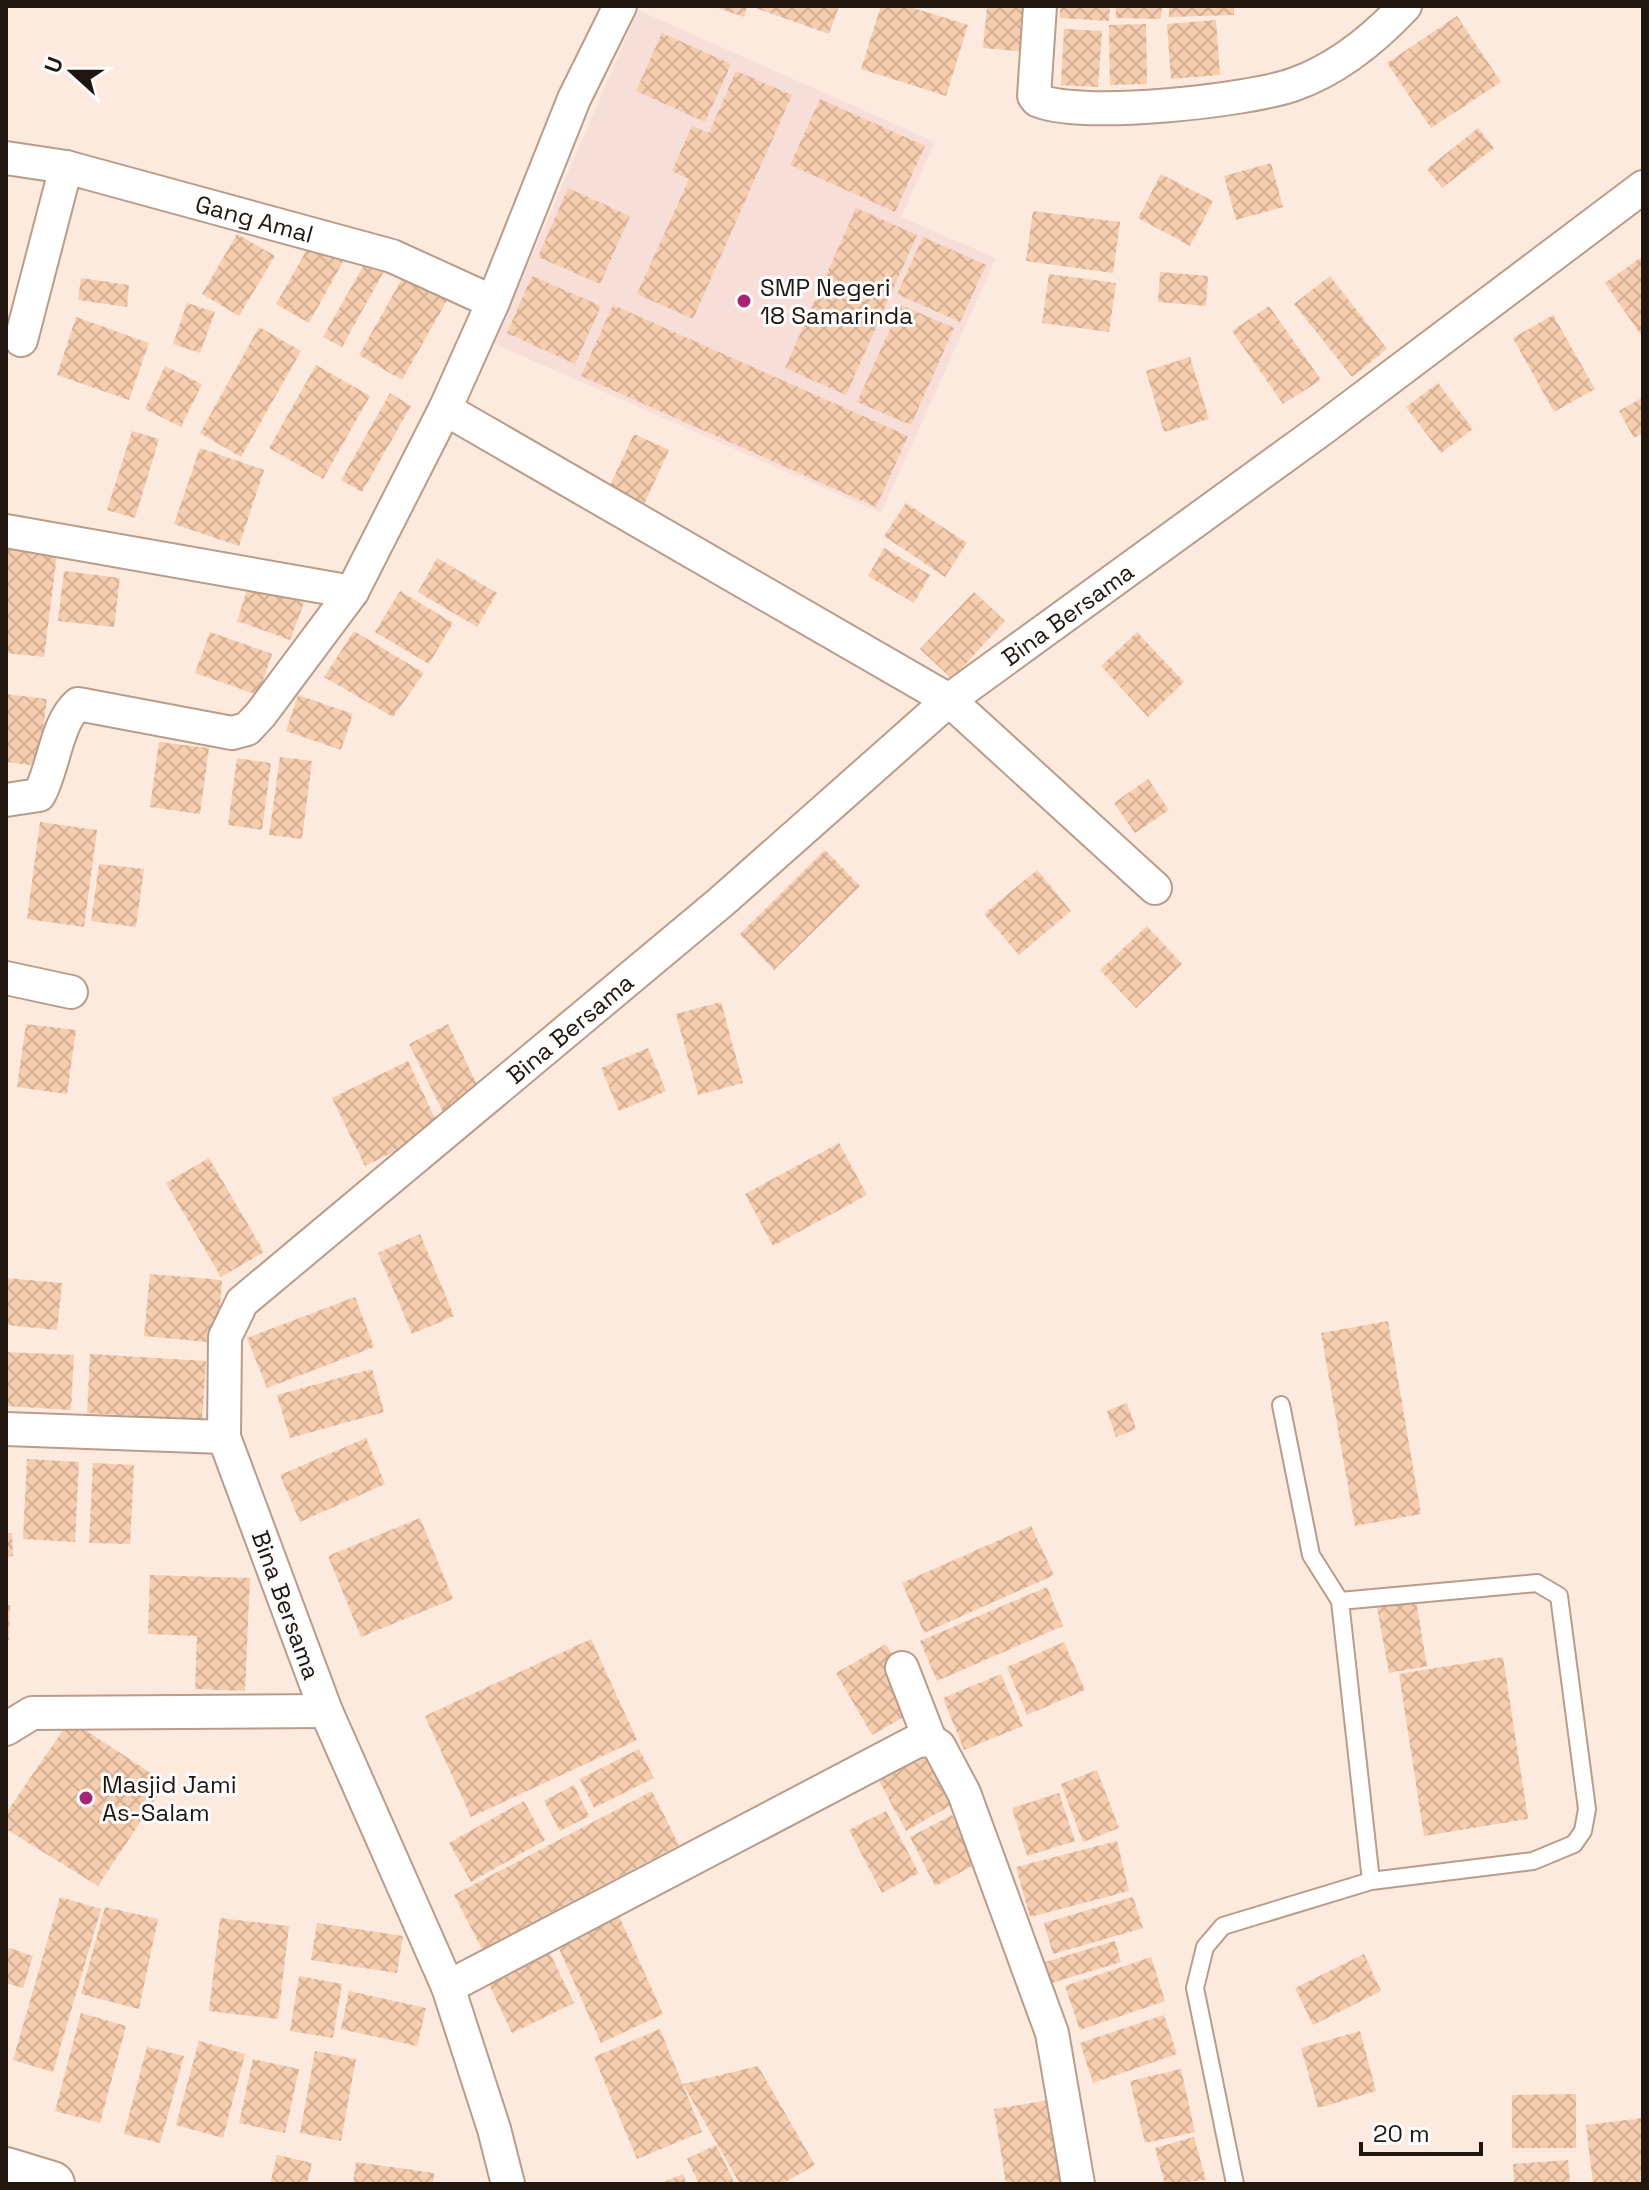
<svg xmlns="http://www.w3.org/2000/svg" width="1649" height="2190" font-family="'Space Grotesk',sans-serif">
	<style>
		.education { fill: #f8ded8 }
		.building { fill: url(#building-cross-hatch) }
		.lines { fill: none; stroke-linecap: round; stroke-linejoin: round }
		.lane-casing { stroke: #b99c8a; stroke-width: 20 }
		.street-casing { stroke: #b99c8a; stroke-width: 36 }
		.secondary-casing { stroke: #b99c8a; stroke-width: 48 }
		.lane { stroke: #fff; stroke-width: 16 }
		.street { stroke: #fff; stroke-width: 32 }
		.secondary { stroke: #fff; stroke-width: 44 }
		.poi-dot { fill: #a42576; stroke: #fcfcfc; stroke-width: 3 }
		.labels { text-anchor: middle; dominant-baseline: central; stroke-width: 6; stroke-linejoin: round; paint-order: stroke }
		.street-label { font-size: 24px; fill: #21160f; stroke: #fcfcfc }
		.poi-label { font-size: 24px; fill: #21160f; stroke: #fcfcfc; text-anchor: start }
	</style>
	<defs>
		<pattern id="building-cross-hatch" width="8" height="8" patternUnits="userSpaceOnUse" patternTransform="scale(2)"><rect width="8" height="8" fill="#f6cdae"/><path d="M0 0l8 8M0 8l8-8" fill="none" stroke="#d3af94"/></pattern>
	</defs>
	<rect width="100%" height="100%" fill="#fdeade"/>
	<path class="education" d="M638,10L935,142L901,217L996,258L881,513L494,344Z"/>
	<path class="building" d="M712,6H747L744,17Z
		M750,6H839L829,34Z
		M881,6H907L968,25L946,96L861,69Z
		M987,6H1039L1035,53L983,48Z
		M1060,6H1110L1109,21L1060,18Z
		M1116,6H1162L1161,19L1116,18Z
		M1169,6H1234V15L1169,17Z
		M1457,16L1501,82L1431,128L1387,63Z
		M1216,20L1220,75L1171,79L1167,24Z
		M1146,24L1147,84L1110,85L1109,25Z
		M1064,29L1102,31L1098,87L1061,85Z
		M662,33L731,64L705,122L636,91Z
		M736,71L792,95L693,319L637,294L689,179L672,171L692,126L709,133Z
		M820,99L925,146L895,212L790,165Z
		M1478,128L1494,148L1442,188L1427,169Z
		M1271,163L1283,207L1236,220L1224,176Z
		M1161,174L1213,201L1190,246L1138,218Z
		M568,188L630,216L600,284L538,257Z
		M856,208L917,235L846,395L785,368Z
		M1033,211L1120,222L1113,273L1026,261Z
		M237,234L275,256L239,316L202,294Z
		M923,237L986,265L960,322L897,294Z
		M313,239L345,258L309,323L276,304Z
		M369,256L387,266L342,347L323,337Z
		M1643,256V338L1605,283Z
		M407,270L450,295L402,380L359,355Z
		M1160,272L1208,276L1206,306L1158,302Z
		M1049,274L1116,283L1109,332L1042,323Z
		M532,276L601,306L575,364L507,333Z
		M1330,276L1387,349L1352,377L1294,304Z
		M81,278L129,285L127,307L78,300Z
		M187,303L215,312L200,353L173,344Z
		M613,305L908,436L876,507L581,376Z
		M901,305L954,328L911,425L857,402Z
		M1269,306L1321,380L1283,404L1232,331Z
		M1553,315L1595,389L1554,412L1513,338Z
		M76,317L149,343L129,400L57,375Z
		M259,327L301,351L241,457L200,433Z
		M1190,357L1209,419L1164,432L1146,371Z
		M316,365L370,396L323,479L269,448Z
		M165,366L202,384L181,427L145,409Z
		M1438,383L1473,429L1441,453L1406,407Z
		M390,393L411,406L362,492L341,480Z
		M1643,397V433L1634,438L1619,411Z
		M132,431L159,439L135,518L107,510Z
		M634,434L669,450L641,511L606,494Z
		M200,448L264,470L239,546L174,524Z
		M906,503L967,543L945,577L884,536Z
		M884,548L930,575L914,603L868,576Z
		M6,549L57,555L44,657L6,653Z
		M437,558L497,593L477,627L418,592Z
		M64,571L120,578L114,627L58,621Z
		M249,584L304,603L290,640L237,621Z
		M400,591L453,623L429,664L375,632Z
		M974,592L1005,621L952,679L920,649Z
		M354,631L424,673L393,717L324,677Z
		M210,632L272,654L258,695L195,673Z
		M1137,632L1184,682L1148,717L1101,666Z
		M6,694L47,699L38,766L6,762Z
		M298,695L353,714L341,750L286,731Z
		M159,742L209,748L200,814L150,807Z
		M280,757L312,761L302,839L269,835Z
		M237,758L271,763L262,830L228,825Z
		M1148,779L1169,810L1135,833L1114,803Z
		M40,822L97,830L84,927L27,919Z
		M825,850L860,886L774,970L740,934Z
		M99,864L144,869L136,927L91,921Z
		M1037,870L1071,911L1019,955L984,914Z
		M1147,926L1182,964L1136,1008L1100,970Z
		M721,1002L743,1083L698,1095L676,1014Z
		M26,1024L76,1030L67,1094L17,1087Z
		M448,1024L481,1093L443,1112L409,1044Z
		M648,1048L666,1091L619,1111L601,1068Z
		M408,1061L440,1129L365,1166L332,1098Z
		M839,1143L867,1195L773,1246L745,1194Z
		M209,1158L264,1252L221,1277L166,1183Z
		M420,1234L454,1316L412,1334L378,1253Z
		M150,1274L222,1280L217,1343L144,1336Z
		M6,1278L62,1283L57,1330L6,1325Z
		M355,1297L374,1347L267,1388L247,1338Z
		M1388,1321L1421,1514L1355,1526L1321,1333Z
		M6,1352L74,1355L71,1410L6,1406Z
		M90,1354L206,1361L202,1420L87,1413Z
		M372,1369L384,1412L290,1438L277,1395Z
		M1127,1403L1136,1429L1116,1437L1107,1411Z
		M366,1438L385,1484L300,1522L280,1475Z
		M27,1459L79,1462L75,1542L23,1539Z
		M93,1463L134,1465L130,1544L89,1543Z
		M420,1518L453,1599L361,1637L328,1556Z
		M1031,1526L1054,1575L924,1633L902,1583Z
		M6,1533H12L13,1556L6,1557Z
		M150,1575L250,1578L245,1691L195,1689L197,1636L148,1634Z
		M1047,1587L1063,1626L937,1681L920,1641Z
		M1415,1595L1427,1666L1389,1673L1376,1602Z
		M6,1605H10L9,1640H6Z
		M591,1639L637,1740L471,1817L425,1716Z
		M1064,1642L1085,1690L1027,1715L1007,1667Z
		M886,1644L922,1707L872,1735L836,1673Z
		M1503,1657L1528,1819L1424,1836L1399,1674Z
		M1001,1674L1023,1726L964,1750L943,1698Z
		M70,1720L166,1783L98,1886L6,1829V1813Z
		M639,1749L654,1778L594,1808L580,1779Z
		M927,1755L953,1804L906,1831L879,1781Z
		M1097,1770L1119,1828L1083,1842L1061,1784Z
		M574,1785L589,1816L560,1831L544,1801Z
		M652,1791L679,1845L482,1949L454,1895Z
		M1059,1793L1075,1841L1027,1856L1012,1808Z
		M524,1801L545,1840L471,1882L449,1843Z
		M886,1811L919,1873L882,1893L849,1830Z
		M952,1815L978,1863L935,1886L910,1837Z
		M1117,1841L1129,1891L1030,1917L1016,1867Z
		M60,1897L101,1909L53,2072L13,2060Z
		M1133,1897L1143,1928L1053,1954L1044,1923Z
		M105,1907L158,1919L139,2009L81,1994Z
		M619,1916L663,2014L601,2043L557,1944Z
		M220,1918L289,1926L278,2019L209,2011Z
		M317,1923L403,1936L397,1973L311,1960Z
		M1115,1941L1121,1962L1048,1984L1042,1963Z
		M6,1947L33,1956L23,1988L6,1983Z
		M547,1947L574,2003L512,2033L485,1976Z
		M1364,1954L1381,1991L1313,2025L1295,1988Z
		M1151,1957L1165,2001L1080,2030L1065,1986Z
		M299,1976L342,1984L333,2038L290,2031Z
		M349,1991L426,2008L417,2046L341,2029Z
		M81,2013L126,2026L100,2123L55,2111Z
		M1164,2015L1177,2054L1093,2083L1080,2043Z
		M660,2029L702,2132L637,2159L594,2057Z
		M1360,2031L1376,2091L1318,2108L1301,2048Z
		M199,2041L245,2054L223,2138L176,2125Z
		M147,2047L184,2056L160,2143L124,2134Z
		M315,2051L356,2059L341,2141L300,2133Z
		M253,2059L299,2069L285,2133L239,2123Z
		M758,2066L815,2165L782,2184H740L683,2084Z
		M1181,2069L1195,2132L1145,2143L1130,2081Z
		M1576,2094V2148H1512V2095Z
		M1056,2099L1070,2184H1006L994,2109Z
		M1643,2118V2184H1593L1586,2125Z
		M1194,2137L1206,2180L1165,2184L1155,2148Z
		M716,2145L735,2184H699L687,2159Z
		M277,2155L312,2163L307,2184H270Z
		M1568,2160L1570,2184H1514L1513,2164Z
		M356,2162L434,2173L433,2184H353Z
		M683,2174L687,2184H659Z"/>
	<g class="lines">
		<defs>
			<path id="lane" d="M1281,1405L1311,1555L1340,1601
				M1235,2184L1195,1988L1205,1947L1223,1926L1371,1881L1533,1861L1574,1844L1583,1831L1587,1809L1559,1596L1537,1583L1340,1601L1371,1881"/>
			<g id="street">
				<path d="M1040,6L1034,96L1037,100C1080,119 1249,101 1295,84C1337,69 1375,38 1405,6"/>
				<path id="s1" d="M6,158L66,167L392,256L493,302"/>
				<path d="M21,340L66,167"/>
				<path d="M445,409L949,700L1155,888"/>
				<path d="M6,531L352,592"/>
				<path d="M6,800L39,795C54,768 56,723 78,704L232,733L247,729L261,714L352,592L445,409L493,302L574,99L620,6"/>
				<path d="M6,978L71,992"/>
				<path d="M6,1429L224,1437"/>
				<path d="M902,1668L930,1740"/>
				<path d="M6,1729L32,1713L326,1711"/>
				<path d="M448,1987L917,1741L930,1740L939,1746L964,1793L1052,2033L1078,2184"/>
				<path id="s2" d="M508,2184L494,2129L448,1987L326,1711L224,1437L225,1337L242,1302L721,902L949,700L1322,429L1643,187"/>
			</g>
			<path id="secondary" d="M6,2170L52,2184"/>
		</defs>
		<use href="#lane" class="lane-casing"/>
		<use href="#street" class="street-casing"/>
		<use href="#secondary" class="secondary-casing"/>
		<use href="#lane" class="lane"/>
		<use href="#street" class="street"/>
		<use href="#secondary" class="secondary"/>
	</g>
	<g class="poi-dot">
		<circle cx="744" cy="301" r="8"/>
		<circle cx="86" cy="1798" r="8"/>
	</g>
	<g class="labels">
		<g class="street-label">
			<text stroke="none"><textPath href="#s1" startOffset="256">Gang Amal</textPath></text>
			<text stroke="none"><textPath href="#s2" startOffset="2014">Bina Bersama</textPath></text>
			<text stroke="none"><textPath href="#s2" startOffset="1366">Bina Bersama</textPath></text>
			<text transform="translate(286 1605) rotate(70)">Bina Bersama</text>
		</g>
		<g class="poi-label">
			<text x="760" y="287">SMP Negeri<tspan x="760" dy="28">18 Samarinda</tspan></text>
			<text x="102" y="1784">Masjid Jami<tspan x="102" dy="28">As-Salam</tspan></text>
		</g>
	</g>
	<rect width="1649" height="2190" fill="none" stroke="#21160f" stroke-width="16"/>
	<g transform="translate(72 72) rotate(291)" stroke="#fcfcfc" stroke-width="6" paint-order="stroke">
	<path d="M0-6L14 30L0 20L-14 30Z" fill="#21160f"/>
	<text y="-12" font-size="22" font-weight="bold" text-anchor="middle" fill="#21160f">U</text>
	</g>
	<path d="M1361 2142v12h120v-12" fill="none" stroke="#21160f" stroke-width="4"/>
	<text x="1373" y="2142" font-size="24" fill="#21160f" stroke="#fcfcfc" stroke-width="6" paint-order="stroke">20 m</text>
</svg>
